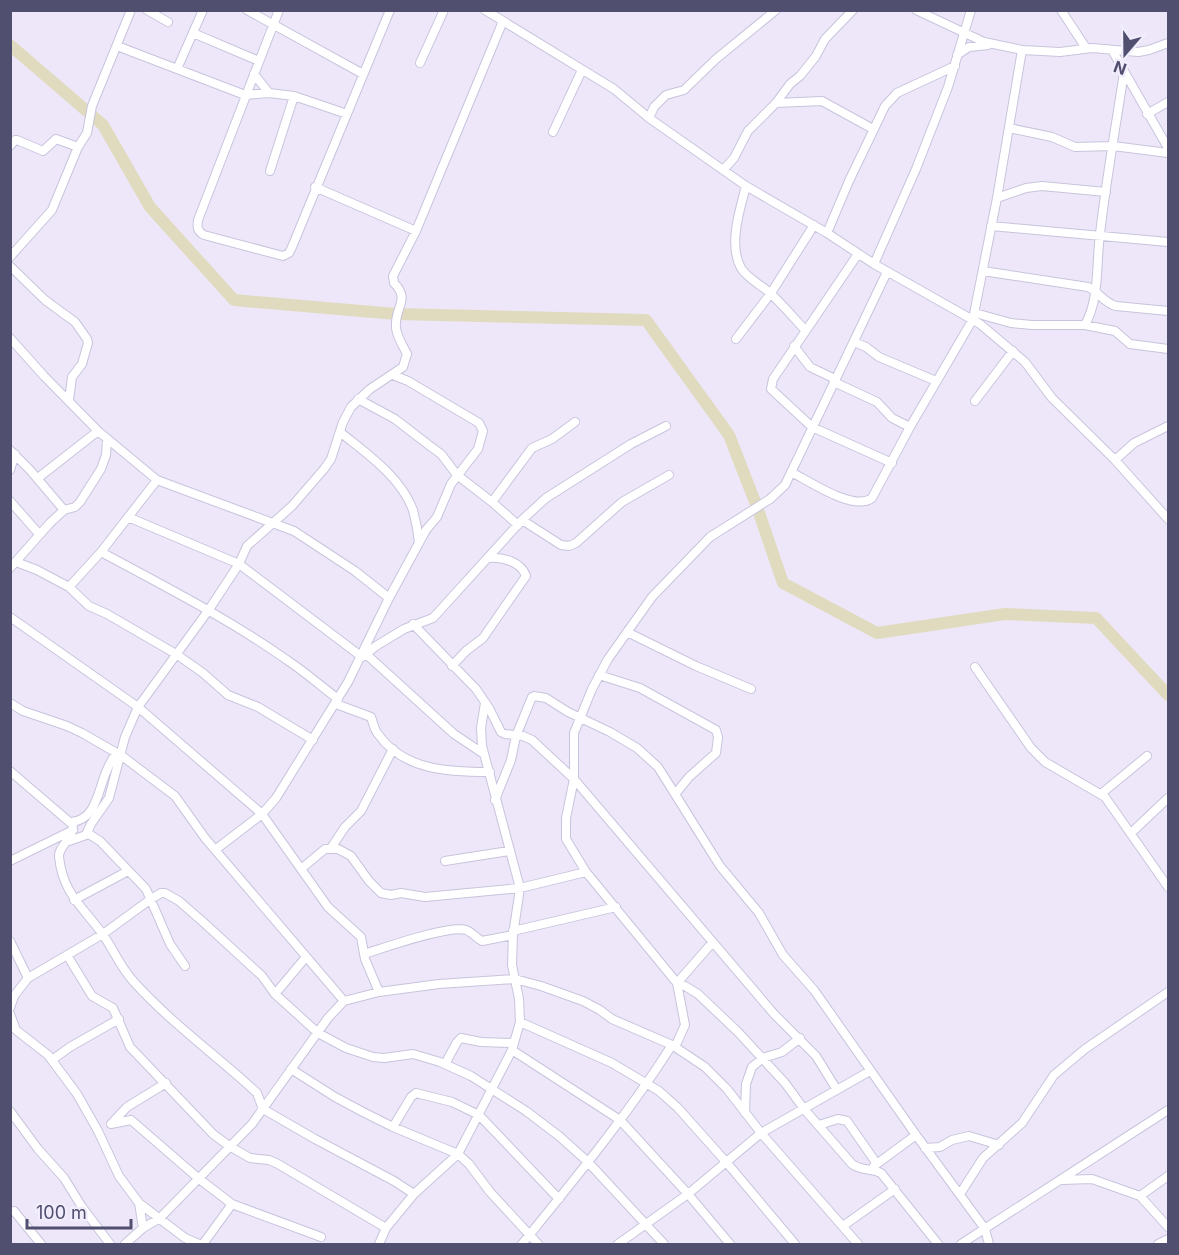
<svg xmlns="http://www.w3.org/2000/svg" width="1179" height="1255" font-family="Inter,sans-serif">
	<style>
		.lines { fill: none; stroke-linecap: round; stroke-linejoin: round }
		.river { stroke: #e0dbbe; stroke-width: 12 }
		.street-casing { stroke: #c8c4dd; stroke-width: 10 }
		.street { stroke: #fff; stroke-width: 8 }
	</style>
	<rect width="100%" height="100%" fill="#ede7f9"/>
	<g class="lines">
		<path class="river" d="M10,45L103,125L150,207L234,300L396,314L646,320L729,435L757,507L783,583L877,633L1005,614L1096,618L1168,695"/>
		<defs>
			<path id="street" d="M147,10L168,22
				M247,10L363,74
				M279,10L198,220C197,227 197,231 204,235L283,256L289,253L292,247L390,10
				M485,10L614,89L649,118L746,186L827,233L874,264L980,324L1025,362L1052,398L1115,460L1168,519
				M916,10L984,42L1022,50L1060,52L1092,48L1138,52L1149,50L1168,43
				M1061,10L1086,48
				M193,33L259,61
				M117,46L245,95L269,93L294,96L347,114
				M1112,50L1168,148
				M957,55L969,47L988,45
				M420,63L444,10
				M177,69L203,10
				M254,74L269,93
				M776,103L822,101L873,129
				M1147,114L1168,102
				M649,118L654,107L666,95L684,90L716,59L776,10
				M1009,128L1052,137L1075,147L1113,146L1168,153
				M553,132L582,70
				M10,146L15,140H17L43,151L56,139L78,147
				M724,169L734,158L748,131L776,103L790,84L800,76L816,56L825,39L853,10
				M270,171L294,96
				M746,186C740,209 728,245 741,268C747,278 761,285 770,293C782,304 794,318 805,330
				M315,187L416,231
				M997,198L1026,188L1042,186L1106,192
				M991,226L1168,242
				M827,233L849,181L885,106L897,93L955,66
				M858,254L773,379L771,389L812,427L892,463
				M10,257L52,210L78,147L87,133L92,106L131,10
				M874,264L916,169L948,87L971,10
				M10,266L45,300L75,322L87,339L88,343L82,364L72,377L69,400
				M983,271L1088,287C1099,292 1104,303 1116,306L1168,311
				M887,272L785,485L770,499L710,537L652,597L608,659L592,689L574,733V779L566,818V839L586,872L677,983L685,986L698,994L738,1032L785,1083L804,1109L852,1164C861,1171 871,1168 881,1173L938,1244
				M975,313L1011,323L1032,325H1085L1115,331L1130,344L1168,349
				M1085,325C1100,298 1096,263 1100,234C1106,180 1116,126 1124,72
				M10,338L44,376L98,431L157,480L294,531L355,571L389,598
				M736,339L771,293L814,225
				M854,342L866,347L879,357L936,381
				M794,346L810,367L835,379
				M834,382L877,402L892,418L910,427
				M358,399L395,419L430,446L441,454L457,475L492,502L518,525
				M975,401L1013,351
				M340,432C367,454 400,476 413,510C416,521 418,532 419,543
				M10,450L30,470L64,510
				M1115,460L1134,443L1168,426
				M10,470L15,454
				M791,472C809,481 854,512 872,498L910,427L973,319L997,198L1022,50
				M38,478L98,431
				M10,501L39,534
				M492,502L532,448L552,439L575,422
				M128,517L239,564L362,657L376,646L404,629L433,618L522,520L546,498L631,444L666,426
				M522,520L561,545L569,546L576,543L622,502L669,475
				M101,552C164,586 229,619 287,660C305,672 321,686 338,699
				M16,562L37,570L69,587L89,606L107,614L176,654L203,673L228,695L258,707L313,740
				M10,568L50,523L64,510L75,507L80,502L101,469L106,455L107,439
				M69,587L101,552L157,480
				M10,617L138,707L262,814L328,907L361,937L365,959L379,992
				M413,624L476,689L489,708L501,732L505,734L523,736L532,740L574,779L774,1014L816,1056L837,1090
				M627,632L696,666L751,689
				M366,654L454,734L484,754
				M452,666L466,651L483,638L526,576C521,561 502,557 488,558
				M975,667L1031,748L1045,762L1105,797L1168,887
				M599,675L640,688L716,730L718,737L716,753L689,777L676,793
				M10,703L23,711L67,726L82,733L122,756L175,796L205,838L344,1001
				M336,704L371,717C373,722 374,729 378,734C404,771 450,772 490,772
				M10,771L73,825C73,840 58,846 59,857C63,893 81,905 101,932C113,948 120,967 134,982C171,1023 216,1055 257,1093L263,1109L315,1139L394,1181L414,1194
				M1101,794L1147,756
				M495,800L511,760L516,736L532,697L534,696L546,698L568,712L610,732L637,748L658,767L720,866L759,913L783,955L814,990L916,1135L985,1229L989,1244
				M71,822C97,820 98,789 107,770C109,764 113,758 116,753
				M87,833L100,841L146,889L170,944L185,966
				M1131,833L1168,798
				M69,841L86,835L91,824L109,798L125,737L138,707L208,611L239,564L247,546L292,506L324,469L331,459L343,422L351,407L370,389L403,367L407,354C403,346 397,337 396,328C394,307 411,300 394,283L393,276L416,231L503,21
				M331,848L345,827L361,811L393,749
				M215,850L262,814L276,798L348,682L389,598L426,530L437,517L451,484L478,449L483,431L479,423L408,381L393,375
				M10,861L73,830
				M445,861L509,851
				M301,869L325,849H338L351,856L369,881L381,893L391,895L401,893L425,897L520,888L586,872
				M74,900L128,871
				M513,931L616,907
				M10,941L28,978
				M364,954C384,948 448,925 466,930C472,932 476,938 482,941L513,935
				M67,955L92,996L113,1008L130,1047L213,1134L229,1146L250,1158L269,1160L278,1164L386,1228
				M275,994L306,957
				M10,1008L14,996L28,978L103,934L151,899L161,893H165L179,901L202,921L262,976L275,994L318,1033L346,1048L373,1057L384,1058L413,1054L440,1062L471,1076L526,1111L559,1136L588,1162L664,1244
				M10,1014L16,1030L48,1055L77,1094L98,1131L119,1176L139,1203L185,1238L199,1244
				M520,1022L612,1063L659,1091L678,1108L727,1163L795,1244
				M675,1047L685,1025L677,983L712,943
				M512,1050L620,1120L688,1194L730,1244
				M52,1060L70,1047L119,1019
				M445,1064L457,1042L461,1038L481,1042L514,1043
				M291,1069L335,1097L363,1112L393,1127L458,1154L469,1164L490,1192L538,1244
				M166,1083L127,1107L111,1124L131,1120L198,1178L232,1204L321,1237
				M10,1111L38,1149L64,1178L82,1207L110,1244
				M745,1113L746,1084L752,1067L763,1058L782,1052L800,1038
				M819,1125L838,1119L847,1121L877,1164
				M393,1127L411,1097L416,1093L452,1102L479,1115L559,1199
				M925,1148L940,1147L952,1140L969,1136L999,1145
				M874,1166L916,1135
				M1062,1180L1092,1179L1140,1196L1168,1227
				M960,1194L983,1158L1022,1123L1054,1075L1085,1049L1168,992
				M1140,1196L1168,1176
				M139,1203L143,1228
				M14,1211L41,1244
				M843,1226L895,1189
				M125,1244L143,1228L160,1218L252,1124L328,1018L344,1001L379,992L439,984L515,979L541,986L583,1001L600,1010L612,1019L672,1045L705,1067L727,1089L761,1133L858,1244
				M203,1244L232,1204
				M379,1244L386,1228L414,1194L458,1154L512,1050L520,1022L519,999L512,965L513,935L520,888L482,746L481,728L485,703
				M522,1244C574,1180 627,1116 672,1045
				M618,1244L688,1194L761,1133L870,1071
				M961,1244L1168,1110
				M1158,1244L1168,1239"/>
		</defs>
		<use href="#street" class="street-casing"/>
		<use href="#street" class="street"/>
	</g>
	<rect width="1179" height="1255" fill="none" stroke="#514f70" stroke-width="24"/>
	<g transform="translate(1125 54) rotate(200)" stroke="#f2edfc" stroke-width="4.5" paint-order="stroke">
	<path d="M0-4.5L10 22L0 15L-10 22Z" fill="#514f70"/>
	<text y="-9" font-size="16" font-weight="bold" text-anchor="middle" fill="#514f70">N</text>
	</g>
	<path d="M27 1219v9h104v-9" fill="none" stroke="#514f70" stroke-width="3"/>
	<text x="36" y="1219" font-size="18" fill="#514f70" stroke="#f2edfc" stroke-width="4.5" paint-order="stroke">100 m</text>
</svg>
